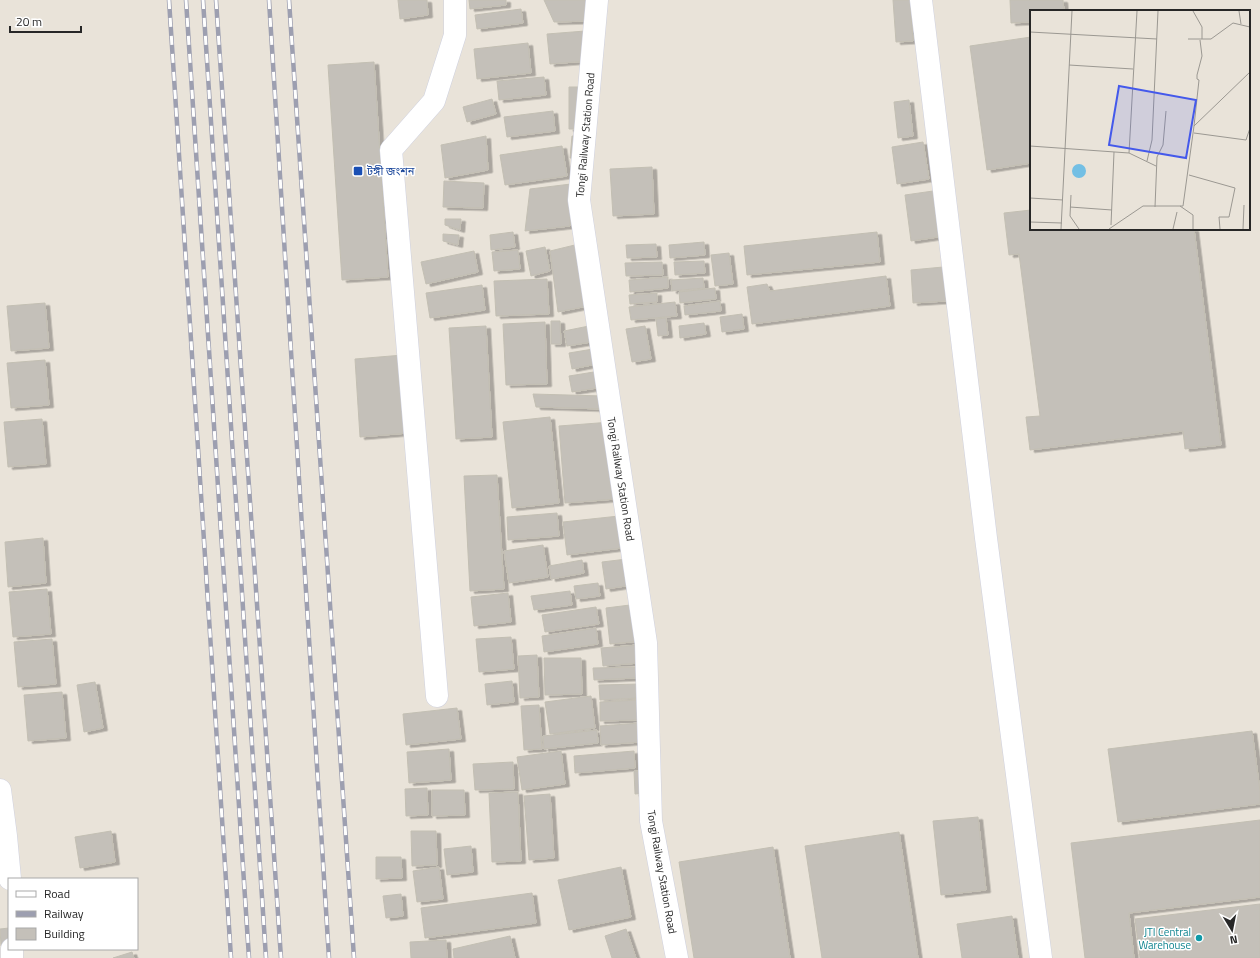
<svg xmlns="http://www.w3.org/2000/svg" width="1260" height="958" font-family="'Titillium Web','Noto Sans Bengali',sans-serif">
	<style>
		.building { fill: #c4c0b9; stroke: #c3bfb3; filter: url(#shadow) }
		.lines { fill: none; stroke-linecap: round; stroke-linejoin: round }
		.minor-casing { stroke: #cfd1df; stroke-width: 23 }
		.minor { stroke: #fff; stroke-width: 22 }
		.rail-casing { stroke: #9d9fb0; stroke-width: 4.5 }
		.rail { stroke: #fff; stroke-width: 3; stroke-dasharray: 9; stroke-linecap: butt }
		.transit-dot { fill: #1a4fb4; stroke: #fff; stroke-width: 1.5 }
		.culture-dot { fill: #0f9aa8; stroke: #fff; stroke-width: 1.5 }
		.labels { text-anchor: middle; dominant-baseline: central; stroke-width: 3; stroke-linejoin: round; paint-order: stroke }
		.street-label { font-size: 11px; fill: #272727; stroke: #fff }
		.transit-label { font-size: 11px; fill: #164399; stroke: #fff; text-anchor: start }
		.culture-label { font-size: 11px; fill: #0d838f; stroke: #fff; text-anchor: end }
		.inset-road { fill: none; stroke: #9b9892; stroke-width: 1 }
		.view { fill: #4459eb; fill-opacity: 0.15; stroke: #4459eb; stroke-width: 2 }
		.inset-edge { fill: none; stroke: #272727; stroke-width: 2 }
	</style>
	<defs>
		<filter id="shadow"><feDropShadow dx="4.5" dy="2.5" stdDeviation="0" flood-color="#0004"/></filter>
	</defs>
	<rect width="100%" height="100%" fill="#e9e3d9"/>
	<path class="building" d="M398,0H427L428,15L400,19Z
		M469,0H506V5L470,9Z
		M544,0H590V21L554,22Z
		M893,0H910L913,41L896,42Z
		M1010,0H1063L1064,11H1031V22L1011,23Z
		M521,9L523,23L477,29L475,15Z
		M585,31L587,61L550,64L547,34Z
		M1031,37V163L987,170L970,46Z
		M528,43L531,73L477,79L474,49Z
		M374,62L388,277L342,280L328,65Z
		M544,77L546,95L499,100L497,81Z
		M569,87H582V129H569Z
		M492,99L496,114L467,122L463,107Z
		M909,100L913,136L898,138L894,102Z
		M553,111L555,131L507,137L504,117Z
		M486,136L488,170L445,178L441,145Z
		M572,136L582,137L580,158H570Z
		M923,142L929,179L897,184L892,147Z
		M562,146L567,176L505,185L500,155Z
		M652,167L654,214L613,216L610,169Z
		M444,181L484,183L483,208L443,207Z
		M571,184L570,226L525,231L530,189Z
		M933,191L938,237L911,241L905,195Z
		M1031,210V229H1194L1221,445L1185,449L1183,431L1030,450L1026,417L1040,416L1019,254L1009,255L1004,213Z
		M445,219H461L460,230L445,225Z
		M513,232L515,247L491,250L490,235Z
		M877,232L880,262L747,275L744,246Z
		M443,234L459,235L458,245L443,241Z
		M704,242L705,255L670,258L669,245Z
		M583,243L592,305L558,312L550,251Z
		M656,244L657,257L627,258L626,245Z
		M545,247L550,271L531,276L526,251Z
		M518,250L520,269L494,271L492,252Z
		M474,251L478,272L426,284L421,262Z
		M729,253L733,284L715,286L711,255Z
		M704,261L705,273L675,275L674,262Z
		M662,262L663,275L626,276L625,263Z
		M943,267L946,301L913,303L911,270Z
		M886,276L890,306L752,324L747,287L767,284L770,291Z
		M668,277V288L630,292L629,280Z
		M703,278L704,288L672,291L671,280Z
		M547,279L549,314L496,316L494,281Z
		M482,285L485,310L430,318L426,293Z
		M715,288L716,299L680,303L679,292Z
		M657,293V302L630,304L629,295Z
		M720,301L721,311L685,315L684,306Z
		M675,302L677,316L631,320L629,307Z
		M45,303L49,348L11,351L7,306Z
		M742,314L744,329L722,332L720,317Z
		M666,318L668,335L658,336L656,319Z
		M551,321H560L561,344H551Z
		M545,322L547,384L506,385L503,324Z
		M704,323L706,334L680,338L679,326Z
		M594,325L597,341L567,346L564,331Z
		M486,326L492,437L456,439L449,328Z
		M645,326L651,359L632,362L626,329Z
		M599,348L602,363L572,369L569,353Z
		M403,355L408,433L360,437L355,359Z
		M45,360L49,405L11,408L7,363Z
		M600,371L603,387L572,392L569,376Z
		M533,394L603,396V409L536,407Z
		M550,417L559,503L512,508L503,422Z
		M42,419L46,464L8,467L4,422Z
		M611,422L616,499L565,503L559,426Z
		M497,475L504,589L470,591L464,476Z
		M557,513L559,536L508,540L507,517Z
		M619,516L622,548L567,555L563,522Z
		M43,538L46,583L8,587L5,542Z
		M543,545L548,577L509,583L504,551Z
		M635,558L638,584L606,589L602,562Z
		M582,560L584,573L551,579L549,566Z
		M598,583L600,596L576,599L574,586Z
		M47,589L51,634L13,637L9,592Z
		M570,591L572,605L534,610L531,596Z
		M508,593L511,622L474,626L471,597Z
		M638,604L642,641L610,644L606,608Z
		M596,607L599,624L545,632L542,615Z
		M596,628L598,644L544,652L542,636Z
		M511,637L514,669L479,672L476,639Z
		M52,639L56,684L18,687L14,642Z
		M638,645L639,663L603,666L601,648Z
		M537,655L539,697L520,698L518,656Z
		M544,658H581L582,694L545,695Z
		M636,667V678L594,680L593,668Z
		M512,681L514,702L487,705L485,684Z
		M95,682L103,728L84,732L77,685Z
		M640,684L641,698L600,700L599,685Z
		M62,692L66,738L28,741L24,695Z
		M591,696L595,728L550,734L545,702Z
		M638,700V720L600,721V702Z
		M539,705L542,749L524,750L521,706Z
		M457,708L461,739L406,745L403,714Z
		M640,723L641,742L601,745L600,726Z
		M597,730L598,743L544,749L543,736Z
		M1252,731L1260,791V804L1118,822L1108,749Z
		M449,749L451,780L409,783L407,752Z
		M561,751L565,784L522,790L517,757Z
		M634,751L635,768L575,773L574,756Z
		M513,762L514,789L475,790L473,764Z
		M634,771H644L645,793L635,794Z
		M427,788L428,815L406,816L405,789Z
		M432,790H464L465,815L432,816Z
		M518,792L521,861L492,862L489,793Z
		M550,794L554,858L529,860L524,796Z
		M978,817L986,890L941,895L933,821Z
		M1260,820V897L1129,913L1134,958H1085L1071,843Z
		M111,831L115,862L80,868L75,837Z
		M411,831H436L437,865L412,866Z
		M899,832L918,958H822L805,846Z
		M471,846L473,872L447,875L444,849Z
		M773,847L790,958H694L679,862Z
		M376,857H401L402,878L376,879Z
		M439,867L443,899L417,902L413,871Z
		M621,867L631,917L569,930L558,880Z
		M532,893L536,923L425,938L421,908Z
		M401,894L403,916L386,918L383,896Z
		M1260,904V958H1140L1135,919Z
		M1012,916L1018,958H962L957,924Z
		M9,928V945L1,946L0,929Z
		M626,929L636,958H612L605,936Z
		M510,936L515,958H454L453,949Z
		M446,940L447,958H411L410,942Z
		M132,952L134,958H113Z"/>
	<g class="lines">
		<defs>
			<path id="minor" d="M597,0L579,200L646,643L651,821L677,958
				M921,0L986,538L1041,958
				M437,696L391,150L434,101L455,35V0
				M0,790L6,836L10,879
				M12,958V949"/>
		</defs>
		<use href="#minor" class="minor-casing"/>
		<use href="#minor" class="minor"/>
		<defs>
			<path id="rail" d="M169,0L231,958
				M186,0L249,958
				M203,0L266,958
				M216,0L281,958
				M269,0L329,958
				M289,0L354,958"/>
		</defs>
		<use href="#rail" class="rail-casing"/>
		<use href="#rail" class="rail"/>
	</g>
	<rect class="transit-dot" x="353" y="166" width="10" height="10" rx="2"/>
	<circle class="culture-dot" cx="1199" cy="938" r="4"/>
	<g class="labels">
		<g class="street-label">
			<text transform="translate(585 135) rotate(-85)">Tongi Railway Station Road</text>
			<text transform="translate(621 479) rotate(81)">Tongi Railway Station Road</text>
			<text transform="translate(662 872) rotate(80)">Tongi Railway Station Road</text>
		</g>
		<g class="transit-label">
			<text x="367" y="171">টঙ্গী জংশন</text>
		</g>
		<g class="culture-label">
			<text x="1191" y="932">JTI Central<tspan x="1191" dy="13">Warehouse</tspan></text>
		</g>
	</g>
	<g transform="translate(1030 10)">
		<rect width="220" height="220" fill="#e9e3d9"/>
		<path d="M42 161a7 7 0 1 1 14 0a7 7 0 1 1-14 0Z" fill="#73bfe4"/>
		<path class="inset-road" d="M163,1L172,17V29M209,1L211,14M0,22L127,29M158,29H181L203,13L220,17M39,55L103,59M164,116L169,70L167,69V65L172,46L170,30M164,123L216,130L220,118M0,136L99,143L126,156M99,143L107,1M117,151L122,130L128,1M159,165L205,178L199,207H189L190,219M41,185L40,206L49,219M0,188L33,190M150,196L163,205V219M40,197L82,200M125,197L127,147L133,135L136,101M0,212L32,213M81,215L84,142M31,219L42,1M79,219L113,196H153L164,116L220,62M143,219L147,202M213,219L214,195"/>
		<path class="view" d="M89,76L166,90L156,148L79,135Z"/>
		<rect width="220" height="220" class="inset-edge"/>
	</g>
	<rect x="8" y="878" width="130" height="72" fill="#ffffff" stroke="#a9a9a9"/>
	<rect x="16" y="891" width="20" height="6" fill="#ffffff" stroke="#a9a9a9"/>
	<text x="44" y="898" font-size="12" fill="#272727">Road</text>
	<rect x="16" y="911" width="20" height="6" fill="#9d9fb0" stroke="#a9a9a9"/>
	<text x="44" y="918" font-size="12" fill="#272727">Railway</text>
	<rect x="16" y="928" width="20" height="12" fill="#c4c0b9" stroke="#a9a9a9"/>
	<text x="44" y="938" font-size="12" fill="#272727">Building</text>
	<g transform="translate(1232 930) rotate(170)" stroke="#ffffff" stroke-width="3" paint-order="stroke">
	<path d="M0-3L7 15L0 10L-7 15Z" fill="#272727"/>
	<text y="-6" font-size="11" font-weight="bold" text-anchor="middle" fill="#272727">N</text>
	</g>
	<path d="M10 26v6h71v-6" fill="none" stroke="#272727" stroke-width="2"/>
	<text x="16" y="26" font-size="12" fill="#272727" stroke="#ffffff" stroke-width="3" paint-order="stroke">20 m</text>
</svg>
